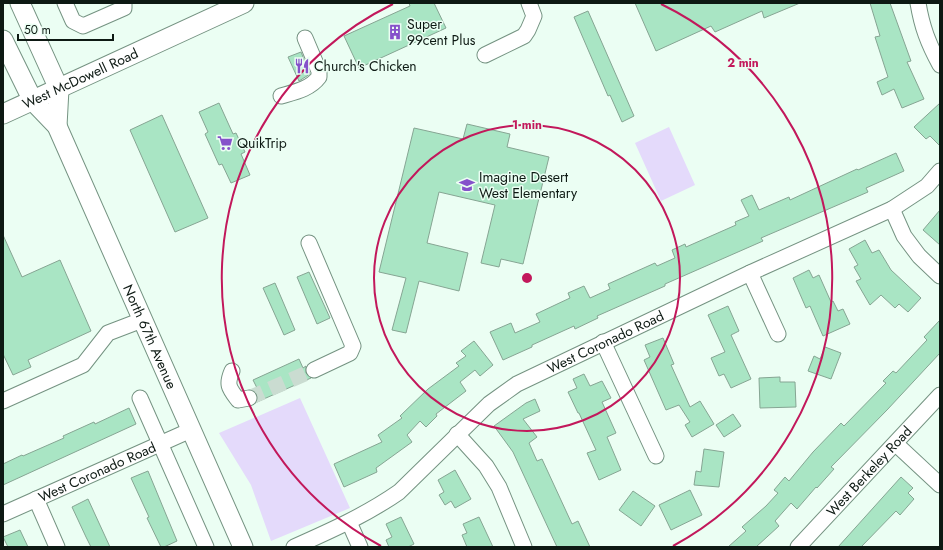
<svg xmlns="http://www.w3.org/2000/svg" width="943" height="550" font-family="Jost,sans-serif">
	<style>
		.green { fill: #e4dafb }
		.building { fill: #a9e5c4; stroke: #86a593 }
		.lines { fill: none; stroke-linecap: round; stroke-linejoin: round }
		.minor-tunnel { stroke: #cadcd1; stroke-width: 15; stroke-dasharray: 15 8; stroke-linecap: butt }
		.minor-casing { stroke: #759382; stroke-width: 17 }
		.major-casing { stroke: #759382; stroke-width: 21 }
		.minor { stroke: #fff; stroke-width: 15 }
		.major { stroke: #fff; stroke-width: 19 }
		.ring { fill: none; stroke: #c2185b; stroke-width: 2 }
		.labels { text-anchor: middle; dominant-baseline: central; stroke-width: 3; stroke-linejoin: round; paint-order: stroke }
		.poi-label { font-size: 14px; fill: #0d1913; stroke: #ebfef3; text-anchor: start }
		.street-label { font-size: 14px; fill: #0d1913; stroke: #ebfef3 }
		.centre { fill: #c2185b; stroke: #ebfef3; stroke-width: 2 }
		.ring-label { font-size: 12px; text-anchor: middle; font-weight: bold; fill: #c2185b; stroke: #ebfef3; stroke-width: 3; stroke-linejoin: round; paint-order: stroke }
	</style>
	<rect width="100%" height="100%" fill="#ebfef3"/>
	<path class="green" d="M669,127L695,185L661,201L635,143Z
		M300,398L350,508L271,541L251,485L219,433Z"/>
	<path class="building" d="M409,3H434L446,28L359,68L344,36L410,6Z
		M635,3H800L764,18L762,11L715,32L711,26L656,51Z
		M870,3H890L911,61L907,62L924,99L902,108L894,89L882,95L877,82L888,77L875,37L880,36Z
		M588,11L634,116L622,122L610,95L608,96L574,17Z
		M301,52L310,74L299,81L288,57Z
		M219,103L233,134L236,133L245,152L241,154L250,175L231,183L222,164L219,165L205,134L208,132L199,112Z
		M940,103V146L930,136L926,139L914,127Z
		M162,115L208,218L175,232L130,130Z
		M467,124L510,134L507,147L549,157L523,264L501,259L499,267L481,263L495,205L439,192L427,243L468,253L459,291L419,281L406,333L392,330L406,278L379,272L414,128L463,139Z
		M896,153L904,171L866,188L868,192L761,238L763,241L665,284V286L597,316L598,318L575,329L574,326L532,345V347L503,360L490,332L511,323L515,333L540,322L536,314L570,298L568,293L584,286L590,298L610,289L608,284L655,263L657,266L675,258L672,250L685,244L686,247L736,225L735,222L749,216L741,200L752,195L759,210L789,197L790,200L857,169L858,170Z
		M940,210V245L923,230Z
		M3,235L22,277L60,260L91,331L28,360L31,367L13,375L3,354Z
		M865,240L872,253L879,250L891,270L921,298L908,312L899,304L895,308L881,295L870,305L856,281L861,279L854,267L858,265L849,249Z
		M809,270L813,278L819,275L831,302L833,301L838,311L843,309L850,324L823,336L810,306L806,308L793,278Z
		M309,272L330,318L317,324L297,277Z
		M275,283L295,330L284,335L263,288Z
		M728,306L739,331L731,335L751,379L731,388L724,374L719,376L711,358L725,352L708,315Z
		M940,320V353L887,410L831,467L834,469L817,488L816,487L797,509L791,503L775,521L779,526L756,547H728L746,531L742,527L766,506L778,493L774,490L785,477L789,481L813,452L841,423L844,426L886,383L883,381L893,371L896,373L927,340L924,337Z
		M663,338L674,364L671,365L690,407L700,401L714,424L692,437L685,425L690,422L679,405L666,410L644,360L650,357L645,345Z
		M474,341L493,365L480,376L475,370L460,382L466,391L436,414L437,416L426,427L420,421L407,435L412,442L376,468L377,472L344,487L334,464L382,442L378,435L402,418L400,416L428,389L459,366L456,363L466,356L461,351Z
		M825,347L841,353L831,379L808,371L814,356L820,359Z
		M299,359L303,368L306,366V373L311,378L257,402L258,396L253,390L257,388L253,380Z
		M584,374L590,386L602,381L611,398L602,402L616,433L607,437L621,470L599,480L587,453L596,450L579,413H578L568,392L577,388L573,379Z
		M780,377V382H795L796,407L760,408L759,378Z
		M535,399L540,411L523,419L537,437L529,443L537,461L542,459L572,524L578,521L590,547H557L513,452L494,426L526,403Z
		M129,408L136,424L3,485V464L22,455L23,456L64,438L63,436L94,422L95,424Z
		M733,414L741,426L724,437L716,425Z
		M704,449L724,452L719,487L694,485L696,471L701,472Z
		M455,470L471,499L455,508L451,501L445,505L439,495L444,492L438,480Z
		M148,471L177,541L164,547H161L147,518L149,517L131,478Z
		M901,477L913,488L908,493L914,499L900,515L896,511L861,547H838Z
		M690,490L702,515L671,530L659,505Z
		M633,491L655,506L641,526L619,510Z
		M88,499L110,547H91L86,537L72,507Z
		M401,517L414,544L408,547H389L386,540L392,537L386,524Z
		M479,517L493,547H467L462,535L467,533L463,524Z
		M20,530L28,547H8L3,537Z"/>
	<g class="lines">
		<path class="minor-tunnel" d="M249,398L314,370"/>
		<defs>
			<g id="minor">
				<path d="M65,3L73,21L83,26L124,8V3"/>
				<path d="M918,3C922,27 928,43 940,65"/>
				<path d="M485,55L524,36L528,30L534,16L529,3"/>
				<path d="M281,96C295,92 310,89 319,77V71L305,38"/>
				<path d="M892,209L904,236L919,256L940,276"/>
				<path d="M309,243L353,346L350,353L314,370"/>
				<path d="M750,273L778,334"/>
				<path d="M603,342L656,456"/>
				<path d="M232,371C226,385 229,388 238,400L249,398"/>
				<path d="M140,398L206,547"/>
				<path d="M3,401L83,365L108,333L142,320"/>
				<path d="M457,434L486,466L499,487L524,547"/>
				<path d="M896,444L940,485"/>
				<path d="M36,499L57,547"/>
				<path id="s1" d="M3,514L191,430"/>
				<path d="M349,522L360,547"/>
				<path id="s2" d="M294,547C330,531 366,515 399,492L489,404L517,384L750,273L892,209L927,186L940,171"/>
				<path id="s3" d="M798,547L940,395"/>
			</g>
			<g id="major">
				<path d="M20,3L59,89L57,126"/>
				<path id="s4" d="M3,40L33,101L57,126L243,547"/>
				<path id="s5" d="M3,114L244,3"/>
			</g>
		</defs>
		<use href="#minor" class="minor-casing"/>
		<use href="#major" class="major-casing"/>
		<use href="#minor" class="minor"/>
		<use href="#major" class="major"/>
	</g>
	<g class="ring">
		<circle cx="527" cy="278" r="153"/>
		<path d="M381 546A305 305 0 0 1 393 4M661 4A305 305 0 0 1 673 546"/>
	</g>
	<defs>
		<symbol id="building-bare" viewBox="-9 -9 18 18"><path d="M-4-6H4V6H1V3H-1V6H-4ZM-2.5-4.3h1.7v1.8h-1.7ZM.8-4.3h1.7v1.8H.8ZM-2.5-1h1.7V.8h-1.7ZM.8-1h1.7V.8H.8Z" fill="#8552ca" stroke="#ebfef3" stroke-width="2.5" paint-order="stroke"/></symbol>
		<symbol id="restaurant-bare" viewBox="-9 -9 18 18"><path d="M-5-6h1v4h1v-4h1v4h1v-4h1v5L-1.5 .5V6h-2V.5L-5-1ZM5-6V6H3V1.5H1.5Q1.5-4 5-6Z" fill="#8552ca" stroke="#ebfef3" stroke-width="2.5" paint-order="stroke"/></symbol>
		<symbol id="supermarket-bare" viewBox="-9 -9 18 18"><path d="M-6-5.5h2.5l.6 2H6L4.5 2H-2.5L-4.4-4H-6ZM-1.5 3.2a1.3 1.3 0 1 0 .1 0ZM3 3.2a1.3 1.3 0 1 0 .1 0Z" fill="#8552ca" stroke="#ebfef3" stroke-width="2.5" paint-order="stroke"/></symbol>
		<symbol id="school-bare" viewBox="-9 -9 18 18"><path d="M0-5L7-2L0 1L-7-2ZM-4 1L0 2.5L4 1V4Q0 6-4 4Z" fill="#8552ca" stroke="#ebfef3" stroke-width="2.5" paint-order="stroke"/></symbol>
	</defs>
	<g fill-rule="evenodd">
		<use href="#building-bare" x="384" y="21" width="22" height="22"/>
		<use href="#restaurant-bare" x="291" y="55" width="22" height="22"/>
		<use href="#supermarket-bare" x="214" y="132" width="22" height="22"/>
		<use href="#school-bare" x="456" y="174" width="22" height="22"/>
	</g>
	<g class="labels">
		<g class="poi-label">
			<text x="407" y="24">Super<tspan x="407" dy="16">99cent Plus</tspan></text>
			<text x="314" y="66">Church's Chicken</text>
			<text x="237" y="143">QuikTrip</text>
			<text x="479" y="177">Imagine Desert<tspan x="479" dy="16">West Elementary</tspan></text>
		</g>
		<g class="street-label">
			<text stroke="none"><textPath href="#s5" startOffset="85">West McDowell Road</textPath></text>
			<text stroke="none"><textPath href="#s4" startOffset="333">North 67th Avenue</textPath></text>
			<text stroke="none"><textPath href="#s2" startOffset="377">West Coronado Road</textPath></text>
			<text stroke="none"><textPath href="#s3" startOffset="104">West Berkeley Road</textPath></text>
			<text stroke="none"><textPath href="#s1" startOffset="103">West Coronado Road</textPath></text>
		</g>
	</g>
	<circle cx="527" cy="278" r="6" class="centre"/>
	<g class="ring-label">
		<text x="743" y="67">2 min</text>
		<text x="527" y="129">1 min</text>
	</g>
	<rect width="943" height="550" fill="none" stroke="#0d1913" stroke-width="8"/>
	<path d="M18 34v6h95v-6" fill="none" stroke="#0d1913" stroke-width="2"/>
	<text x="24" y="34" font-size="12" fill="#0d1913" stroke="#ebfef3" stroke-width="3" paint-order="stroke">50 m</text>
</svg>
